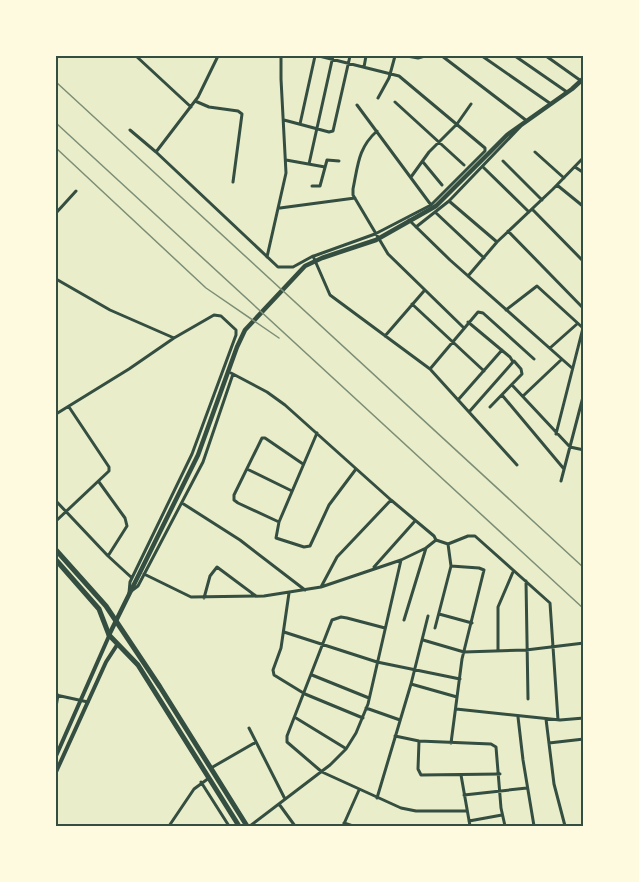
<svg xmlns="http://www.w3.org/2000/svg" width="639" height="882" font-family="'Sofia Sans Condensed',sans-serif">
	<style>
		.lines { fill: none; stroke-linecap: round; stroke-linejoin: round }
		.minor { stroke: #344e41; stroke-width: 3 }
		.tertiary { stroke: #344e41; stroke-width: 4 }
		.secondary { stroke: #344e41; stroke-width: 4.5 }
		.primary { stroke: #344e41; stroke-width: 5 }
		.rail { stroke: #7c8e77; stroke-width: 1.5 }
		.neatline { fill: none; stroke: #344e41; stroke-width: 2 }
	</style>
	<rect width="100%" height="100%" fill="#e9edc9"/>
	<g class="lines">
		<path class="minor" d="M136,56L191,107
			M407,56L418,58L425,56
			M442,56L527,121
			M482,56L551,104
			M515,56L567,92
			M546,56L584,83
			M364,67L366,56
			M378,98L389,78L395,56
			M195,101L209,107L238,111L242,114L233,182
			M395,102L464,165
			M357,105L431,205
			M284,120L329,132L333,131L350,56
			M300,124L315,56
			M130,130L156,152L278,267H293L313,256L330,295L430,369L517,465
			M377,131C358,148 358,165 353,189V195L388,254L464,328
			M156,152L198,97L218,56
			M535,152L564,178
			M286,160L325,167
			M503,161L542,200
			M423,162L442,185
			M309,164L333,56
			M483,167L529,212
			M575,167L584,173
			M411,177L429,152L457,124L471,104
			M557,185L584,207
			M312,186H320L327,160L339,161
			M449,201L497,242
			M280,208L355,198
			M532,209L584,262
			M435,212L484,258
			M56,213L76,191
			M409,220L450,260L572,368
			M416,227L449,201L520,127
			M508,231L584,309
			M56,245V254
			M314,256L375,234L431,205L485,151V148L399,76L319,56
			M267,257L286,173L281,79V56
			M468,276L497,242L553,189L584,157
			M56,279L110,310L174,338
			M412,304L484,371
			M506,310L537,286L583,328
			M468,322L510,357L513,362L469,412
			M385,336L424,291
			M550,348L577,324
			M430,369L478,312L483,313L534,359
			M512,385L570,447L584,450
			M502,395L564,469
			M523,396L562,359
			M458,400L502,350
			M490,407L522,374L521,369L514,361
			M56,414L129,369L174,338L214,315L221,316L236,330V335L192,454L130,582L129,593
			M317,433L279,522L276,538L304,547L310,546L329,505L356,469
			M556,434L584,324
			M247,469L292,491
			M561,481L584,393
			M99,482L125,518L127,526L108,556
			M56,501L108,556L132,578
			M182,503L240,540L305,590
			M56,521L109,471V467L69,407
			M279,522L238,503L234,500V495L262,438H265L303,464
			M436,540L448,544L451,566L479,568L484,570L462,659L451,743
			M448,544L468,536H475L550,603L558,720
			M374,567L415,521
			M144,574L191,597L264,596L321,587L401,560L426,548L436,540L434,536L391,500L285,405L267,392L233,374
			M526,581L528,699
			M321,587L337,557L391,500
			M130,592L138,586L203,462L233,374L231,373
			M289,593L281,648L273,670L274,675L305,694L363,718
			M204,598L210,576L217,567L256,596
			M439,614L472,623
			M404,620L426,548
			M385,628L347,618L341,617L332,620L287,736V742L322,772L401,808L416,811H467
			M435,628L451,566
			M284,632L377,662L460,679
			M423,640L464,652L526,650L584,643
			M498,651V607L513,572
			M312,675L369,698
			M411,684L457,697
			M56,695L88,702
			M56,707L58,695
			M366,708L400,720
			M456,709L560,720L584,718
			M518,717L523,760L534,826
			M296,718L345,748
			M546,719L554,784L565,826
			M249,728L285,799
			M395,736L419,741L491,744L496,747L501,808L505,826
			M419,741L418,769L421,775L500,774
			M549,743L584,739
			M211,768L256,742
			M461,775L470,826
			M201,782L229,826
			M464,795L527,788
			M377,798L411,684L428,616
			M279,804L295,826
			M469,821L502,815
			M344,823L353,826
			M169,826L194,789L209,778
			M250,826L330,765L346,749L356,733L368,704L401,560
			M343,826L359,790
			M582,826H584"/>
		<path class="tertiary" d="M56,756L109,636
			M56,772L106,662L117,645"/>
		<path class="secondary" d="M109,635L198,455L237,347L245,330L305,266L322,258L376,240L436,206L507,135L572,89L584,78"/>
		<path class="primary" d="M56,550L106,606L160,687L247,826
			M56,560L99,609L109,635L138,665L239,826"/>
		<path class="rail" d="M56,82L584,568
			M56,123L584,609
			M56,148L206,288L279,338"/>
	</g>
	<rect width="639" height="882" fill="none" stroke="#fefae0" stroke-width="114"/>
	<rect x="57" y="57" width="525" height="768" class="neatline"/>
</svg>
